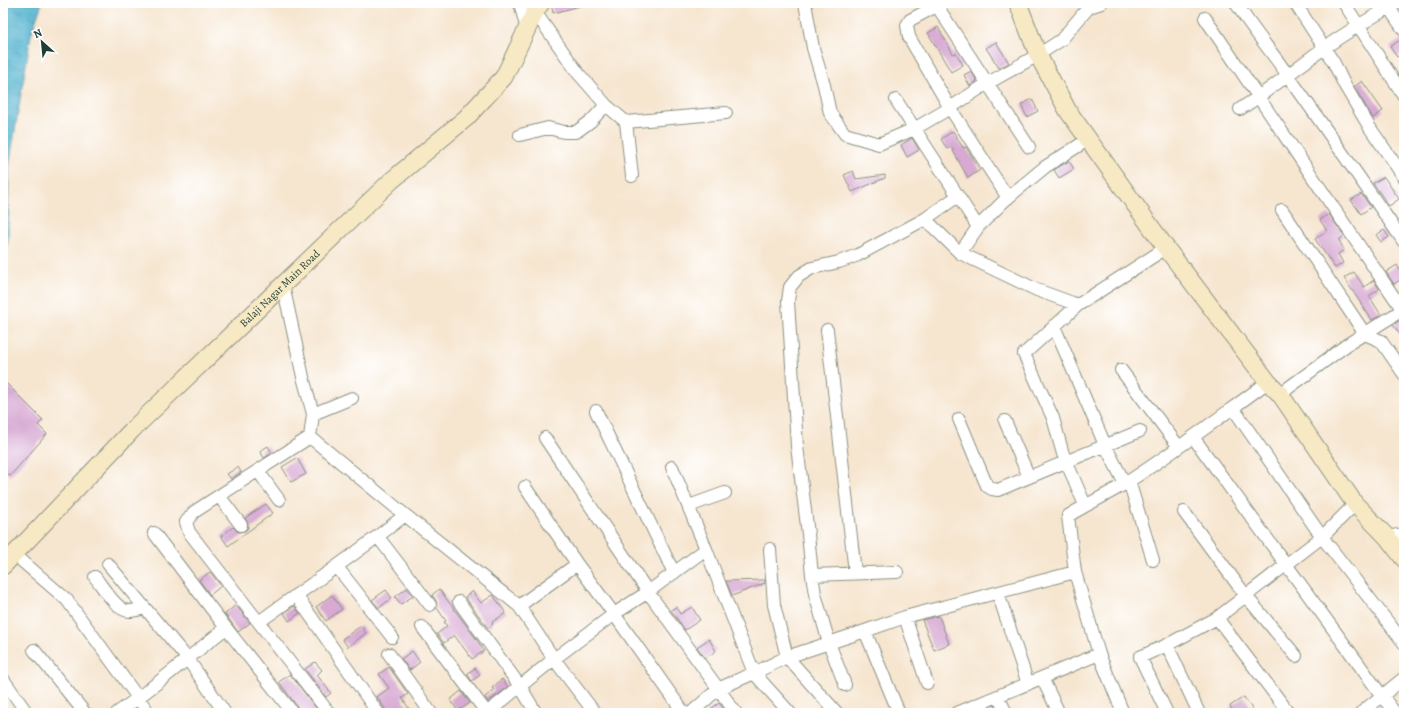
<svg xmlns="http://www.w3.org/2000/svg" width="1407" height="716" font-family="Alegreya,serif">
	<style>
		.water { fill: url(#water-ripples); stroke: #387882 }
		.building { fill: #d7a9d3 }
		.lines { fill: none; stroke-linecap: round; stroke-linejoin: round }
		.street-casing { stroke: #8a9182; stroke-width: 14 }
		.secondary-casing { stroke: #8a9182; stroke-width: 19 }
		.street { stroke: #fff; stroke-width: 12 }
		.secondary { stroke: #f7e9c3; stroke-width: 17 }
		.labels { text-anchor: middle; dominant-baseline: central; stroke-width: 4; stroke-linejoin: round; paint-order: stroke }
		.street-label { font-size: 11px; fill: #1f3d34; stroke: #fff }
	</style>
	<defs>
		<pattern id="water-ripples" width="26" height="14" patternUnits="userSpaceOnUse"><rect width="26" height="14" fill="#51b2cf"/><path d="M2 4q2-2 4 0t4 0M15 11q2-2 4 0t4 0" fill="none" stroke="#4392a9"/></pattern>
	</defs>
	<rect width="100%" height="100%" fill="#fff"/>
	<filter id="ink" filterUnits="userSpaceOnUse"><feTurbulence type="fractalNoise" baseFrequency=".025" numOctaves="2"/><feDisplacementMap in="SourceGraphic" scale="8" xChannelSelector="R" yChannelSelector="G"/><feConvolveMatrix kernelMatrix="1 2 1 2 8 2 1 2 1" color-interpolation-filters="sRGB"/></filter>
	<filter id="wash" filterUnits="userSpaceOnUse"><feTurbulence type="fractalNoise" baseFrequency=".012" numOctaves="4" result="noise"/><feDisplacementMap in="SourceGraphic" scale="16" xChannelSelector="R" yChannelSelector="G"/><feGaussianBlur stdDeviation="0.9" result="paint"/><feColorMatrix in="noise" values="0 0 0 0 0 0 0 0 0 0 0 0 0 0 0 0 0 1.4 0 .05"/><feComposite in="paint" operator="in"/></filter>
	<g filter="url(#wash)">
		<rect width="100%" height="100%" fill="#f6e5cf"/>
		<path class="water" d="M3,3H42L31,35L9,166L8,240L3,267Z"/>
		<g id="blocks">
			<path class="building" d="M551,3H580V6L553,13Z
				M938,27L953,54L956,53L963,65L951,72L928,33Z
				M1404,37V52L1397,57L1390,47Z
				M996,42L1009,63L999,68L986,48Z
				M971,71L977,81L970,86L964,75Z
				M1362,81L1383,111L1373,118L1354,87Z
				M1032,99L1038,111L1027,117L1021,105Z
				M953,131L963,148L966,147L980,170L968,178L951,147L947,149L941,139Z
				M912,138L919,150L907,157L901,145Z
				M1069,161L1074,169L1059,178L1054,170Z
				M853,171L856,179L885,175V178L852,192L844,175Z
				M1384,177L1399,199L1389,206L1373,183Z
				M1361,194L1371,207L1361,214L1351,200Z
				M1329,214L1344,236L1339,240L1344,250L1338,254L1343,263L1335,268L1315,239L1327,231L1320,220Z
				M1384,230L1389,237L1381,242L1376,235Z
				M1397,265L1404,277L1394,284L1386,272Z
				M1354,272L1364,287L1374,280L1379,289L1369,296L1381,315L1372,320L1344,278Z
				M1402,319H1404V340L1393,325Z
				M3,380L43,420L38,425L47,434L10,476L3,470Z
				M268,446L272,453L264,458L260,451Z
				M297,458L306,474L291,482L282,467Z
				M238,467L241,472L231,479L227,474Z
				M266,504L273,513L228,546L221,536L233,527L238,532L245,531L248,528V524L245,518Z
				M210,572L221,586L210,595L199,580Z
				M765,580V583L732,596L726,581Z
				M407,588L413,596L401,604L395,597Z
				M439,589L475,637L484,651L472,659L454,635L444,643L437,634L447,626L444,622L446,621L437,608L436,601L432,595Z
				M386,590L392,598L379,608L372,600Z
				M472,591L481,603L493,595L506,613L492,622L493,624L488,628L465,597Z
				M332,595L342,609L326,621L316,607Z
				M236,605L250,623L238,632L225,614Z
				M294,606L300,613L289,621L284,613Z
				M676,607L680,614L692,607L700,620L685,630L671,610Z
				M939,616L949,644L934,650L922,620Z
				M361,626L366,633L348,647L342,639Z
				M709,639L716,651L705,658L697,647Z
				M412,651L420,662L410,670L401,659Z
				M315,662L322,670L317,675L331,693L326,697L305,669Z
				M389,667L408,694L402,698L412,713H388L377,697L389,688L379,674Z
				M475,668L480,675L472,681L467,674Z
				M290,674L320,713H302L279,682Z
				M502,679L508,687L488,702L485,697L494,690L492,688Z
				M461,691L470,703L458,711L450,700Z
				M1244,697L1255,713H1234L1230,706Z
				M719,703L727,713H705Z"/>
		</g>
	</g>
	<g filter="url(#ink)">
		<use href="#blocks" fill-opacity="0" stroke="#8a9182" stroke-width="1"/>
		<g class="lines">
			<defs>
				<path id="street" d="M520,3L527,30
					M805,3L813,48L824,85L830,113L845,134L879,144L914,129L950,108L988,83L1038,55L1061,40L1089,7L1101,3
					M935,3L1029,147
					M942,3L910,20L907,25L909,37L950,108L1008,198
					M1236,3C1252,29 1272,52 1289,77C1328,132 1366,187 1404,242
					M1295,3L1334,63L1344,84L1370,128L1404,177
					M1344,3L1404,96
					M1389,8L1404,30
					M535,12L578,73L606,105L626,122L726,113
					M1205,18L1404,312
					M1240,109C1269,91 1296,68 1324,48C1347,32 1372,17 1397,3
					M626,122L632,176
					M520,135L548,128L564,132H576L591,121L606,105
					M958,196L978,227
					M1282,210L1365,334L1381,341L1404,374
					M925,219L960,253L1037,290L1078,305
					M960,253L978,227L1005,200L1045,167L1089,139
					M283,285L303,377L313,414L310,437
					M1054,326L1105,445L1125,484
					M827,330L855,572
					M1121,370L1179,447
					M1280,394L1348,344L1404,309
					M1233,408L1322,537L1404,643
					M596,411L674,573
					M313,414L352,398
					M959,419L987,486L992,489L998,490L1140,431
					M1005,421L1029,477
					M1193,437L1382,696L1395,713
					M545,438L648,592L736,713
					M672,467L706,549L754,673L790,713
					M258,471L279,500
					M1129,481L1153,560
					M525,487L577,564
					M219,496L241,525
					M1085,505L1063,454L1053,418L1024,354L1078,305L1166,248
					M689,506L725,493
					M1184,512L1246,596L1296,656
					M378,537L430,605
					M1387,537L1404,534
					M770,549L774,605L787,657L837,713
					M14,554L67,600L149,713
					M108,564L187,658L225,713
					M337,567L392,637
					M812,575L897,572
					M95,577C102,586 117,611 129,611C134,611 140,609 145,608
					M998,593L1028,684
					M296,595L378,713
					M459,602L520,686L536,713
					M519,606L577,564L614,614L684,713
					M905,617L927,683
					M259,622C308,586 358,553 405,515
					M422,627L487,713
					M226,628L293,713
					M865,631L899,713
					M1167,645L1199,713
					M34,650L85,713
					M389,654L431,713
					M1099,654L1123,713
					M1042,678L1059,713
					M3,679L27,713
					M845,685L829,643L815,594L812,575L808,534L797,446L788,301L790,287L799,276L812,268L839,262L858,255L925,219L958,196L896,100
					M998,696L1006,713
					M117,713C155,687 190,656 226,628L154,533
					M329,713L189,532L186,522L194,512L310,437L405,515L519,606L554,659L595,713
					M487,713L554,659L614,614L648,592L706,549
					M691,713L718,689L754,673L787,657L865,631L905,617L1075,572L1068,516C1087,504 1107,495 1126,483C1175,452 1221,416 1268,382
					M957,713L1099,654L1075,572
					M1167,713L1140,657L1167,645L1217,618
					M1289,713L1217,618L1322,537L1355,504
					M1361,713L1404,678"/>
				<g id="secondary">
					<path d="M1018,3L1038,55L1068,111L1166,248L1268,382L1280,394L1355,504L1387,537L1404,559"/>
					<path id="s1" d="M3,566L133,429L391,181L466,118L504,77L535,12L541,3"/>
				</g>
			</defs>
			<use href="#street" class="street-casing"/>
			<use href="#secondary" class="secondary-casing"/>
			<use href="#street" class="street"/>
			<use href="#secondary" class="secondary"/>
		</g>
	</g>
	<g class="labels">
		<g class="street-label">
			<text stroke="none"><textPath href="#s1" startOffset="392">Balaji Nagar Main Road</textPath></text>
		</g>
	</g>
	<rect width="1407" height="716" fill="none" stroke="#fff" stroke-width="16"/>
	<g transform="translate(42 42) rotate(333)" stroke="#ffffff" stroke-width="3" paint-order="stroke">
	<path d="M0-3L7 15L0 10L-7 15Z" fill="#1f3d34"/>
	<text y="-6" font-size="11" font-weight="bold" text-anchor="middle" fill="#1f3d34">N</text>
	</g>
</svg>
